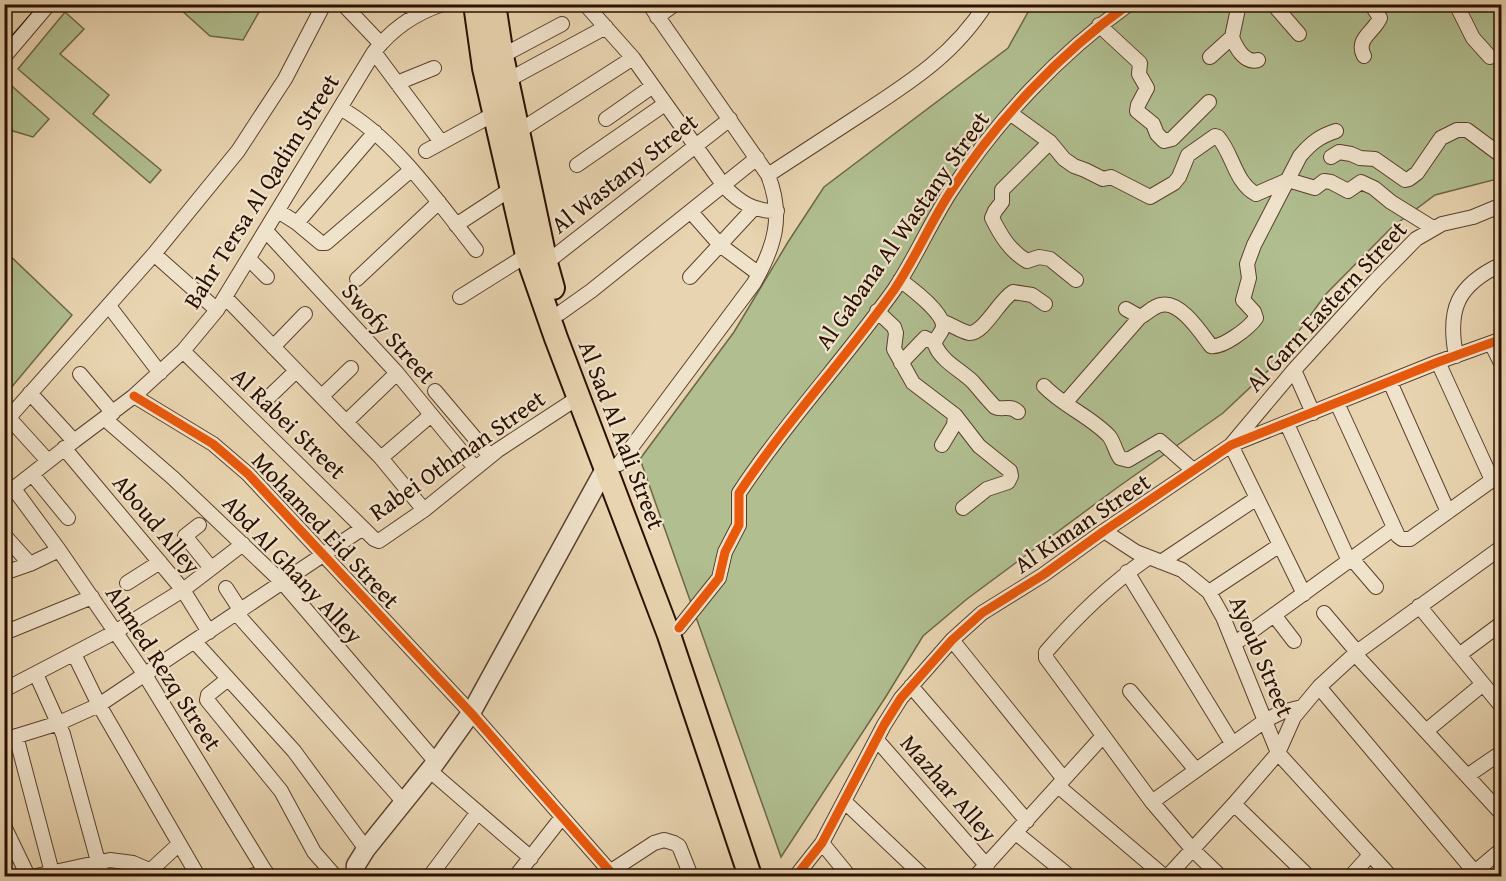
<svg xmlns="http://www.w3.org/2000/svg" width="1506" height="881" font-family="'Gentium Book Plus',serif">
	<style>
		.green { fill: #b0be90; stroke: #6d6648; stroke-width: 1.5 }
		.lines { fill: none; stroke-linecap: round; stroke-linejoin: round }
		.minor-casing { stroke: #5a402c; stroke-width: 16 }
		.tertiary-casing { stroke: #5a402c; stroke-width: 21 }
		.primary-casing { stroke: #2a0f00; stroke-width: 26 }
		.minor { stroke: #f0e3cc; stroke-width: 14 }
		.tertiary { stroke: #f0e3cc; stroke-width: 18 }
		.primary { stroke: #e8d4b0; stroke-width: 22 }
		.cycleway-casing { stroke: #f0e3cc; stroke-width: 13 }
		.cycleway { stroke: #e8590c; stroke-width: 9 }
		.labels { text-anchor: middle; dominant-baseline: central; stroke-width: 4.5; stroke-linejoin: round; paint-order: stroke }
		.street-label { font-size: 24px; fill: #2a0f00; stroke: #f0e3cc }
	</style>
	<rect width="100%" height="100%" fill="#e8d4b0"/>
	<filter id="stains"><feTurbulence type="fractalNoise" baseFrequency=".00333" numOctaves="4"/><feColorMatrix values="0 0 0 0 .2 0 0 0 0 .09 0 0 0 0 .02 0 0 0 .5 -.17"/></filter>
	<radialGradient id="worn" r=".72"><stop offset=".6" stop-color="#630" stop-opacity="0"/><stop offset="1" stop-color="#630" stop-opacity=".3"/></radialGradient>
	<path class="green" d="M184,5V4L263,5L243,40L210,36L180,9Z
		M1032,5H1501V178L1435,195L1391,228L1326,294L1274,365L1223,413L1118,487L967,599L923,636L885,698L781,857L640,459L734,332L788,242L824,187L1008,48Z
		M65,12L84,29L60,54L109,95L93,114L161,170L150,183L18,69Z
		M5,80L49,119L33,137L13,131L5,123Z
		M4,250L72,315L5,395H4Z"/>
	<g class="lines">
		<defs>
			<path id="minor" d="M343,4L381,44
				M406,4L419,13
				M585,4L633,58L724,186C739,202 755,212 777,211
				M1239,4L1232,37C1236,48 1245,64 1258,60
				M1273,4L1299,34
				M1456,4L1473,38L1490,57
				M657,17L675,4
				M1099,25L1140,63L1139,74L1147,88L1138,105L1137,111L1153,124L1157,134L1164,141L1172,139L1209,102
				M374,52L441,142
				M502,56L562,24
				M1364,56C1355,39 1374,32 1380,18L1371,4
				M4,57L49,4
				M1210,57L1232,37
				M508,80L606,27
				M397,83L434,68
				M340,108C393,137 439,203 476,250
				M1010,113L1050,142L1064,159L1074,166L1085,170L1103,179L1111,177L1150,197L1174,183L1179,177L1188,155L1215,136L1218,137C1233,154 1235,183 1256,194L1288,180L1315,188L1324,181L1331,182L1348,191L1361,182L1374,188L1391,202L1433,228
				M606,119L653,86
				M519,131L633,58
				M1050,142L1002,190V202L995,211L992,218C1001,236 1010,251 1027,261L1039,257L1050,259L1076,280
				M426,151L494,114
				M1331,157L1339,152L1351,154L1360,158L1375,159L1405,180L1409,179L1417,173L1441,138L1457,130H1467L1502,156
				M577,165L665,104
				M768,175C799,155 829,135 860,115C909,83 954,55 986,4
				M278,211L297,223L321,243H326L411,170
				M691,212L720,245L759,274
				M297,223L375,132
				M456,225L511,189
				M266,231L397,373L475,468
				M154,254L217,310
				M249,259L267,277
				M546,263L730,119
				M690,277L754,208
				M357,279L439,202
				M900,280C911,288 944,313 943,327C942,334 932,340 936,347C943,362 962,371 973,382C980,390 987,399 995,407C1002,411 1010,404 1018,412
				M460,297L527,255
				M226,298L381,458L424,510
				M109,306L160,373
				M1126,309L1140,317C1147,314 1153,306 1161,305C1180,300 1201,333 1211,346C1223,348 1249,328 1256,318L1254,312L1243,300L1249,278L1247,264L1254,245L1300,156C1311,143 1320,136 1336,131
				M877,311L894,327L896,333L894,349L913,383L955,415L954,425L942,445
				M560,313L591,291L757,158
				M943,322C951,324 960,331 969,333C984,334 999,300 1013,292L1032,295L1045,304
				M1491,343L1502,365
				M273,347L305,314
				M183,351L374,539L379,541L424,510L498,450L579,397
				M1456,356C1447,309 1457,285 1502,264
				M1438,362L1492,480
				M901,363L925,338L935,343
				M1294,370L1313,413
				M80,374L113,413
				M1390,382L1448,512
				M1044,386C1063,406 1090,416 1109,436C1114,442 1115,451 1120,458L1128,460L1160,441L1193,470
				M435,391L490,456
				M30,393L74,441
				M134,396L213,444L248,474L471,713L614,876
				M270,396L296,371
				M322,396L351,368
				M1065,403L1140,317
				M1337,403L1398,536L1402,539H1410L1502,473
				M955,415L979,446L1010,471L1011,476L1008,482L987,489L963,508
				M9,418L48,461
				M105,419L173,478L283,583L436,762
				M346,422L397,373
				M4,423L154,254L238,151L285,79L324,4
				M1287,424L1349,561
				M64,448L183,590L209,632
				M381,458L431,415
				M619,464L754,283C775,246 784,216 768,175L649,4
				M32,474L68,518
				M14,489L59,550L145,675L268,876
				M4,496L74,441L134,396L183,351L217,310L374,52C392,29 415,13 443,4
				M199,525L185,536L211,568
				M1104,531L1136,552L1182,570L1209,592L1223,617L1278,753L1390,876
				M4,535L30,564
				M1148,558C1109,585 1077,616 1046,652V658L1152,802L1193,850L1220,876
				M1352,559L1376,587
				M1161,562L1257,498
				M1127,572L1232,743
				M4,573L30,564L59,550
				M127,583L160,562
				M226,588L241,611
				M1209,592L1280,545
				M1304,594L1231,445L1294,370L1375,281L1416,239L1442,224L1473,217L1502,205
				M1419,606L1502,707
				M1324,613L1357,652
				M237,614L403,801
				M1274,615L1294,641
				M679,628L719,578L725,552L739,525V493C786,422 845,359 894,290C915,259 930,223 951,191C997,120 1059,54 1129,4
				M4,633L92,597
				M952,640L1064,779
				M195,642L294,751L366,849
				M1234,644L1394,528
				M74,654L99,705L198,876
				M1355,654L1502,814
				M1459,655L1502,623
				M36,674L63,734L102,876
				M228,679L208,695L207,700L281,791L314,852L335,876
				M911,686L1027,821
				M1319,687L1478,876
				M4,690L115,632L183,590L243,544
				M1130,691L1196,770
				M1426,731L1483,684
				M16,736L53,876
				M4,740L59,723L99,705L363,528
				M877,740L987,866
				M429,770L531,858
				M1467,776L1502,752
				M1058,786L1164,876
				M845,802L923,876
				M1152,802L1266,720L1282,712L1302,707
				M1234,804L1308,876
				M4,826L28,876
				M1016,833L1069,876
				M822,843L849,876
				M151,870L179,844
				M605,875L654,843L664,840L674,843L679,846L691,876
				M36,876L110,860L133,863L163,876
				M251,876L266,872
				M430,876L478,812
				M516,876L562,817
				M796,876L822,843L884,725L901,698L952,640L982,613L1043,575L1104,531L1231,445L1438,362L1502,339
				M976,876L1103,736
				M1168,876L1234,804L1278,753L1294,717L1319,687L1357,652L1502,547
				M1351,876L1370,855
				M1470,876L1502,849"/>
			<path id="tertiary" d="M355,876L356,865L366,849L436,762L471,713L606,467"/>
			<path id="primary" d="M475,4L484,68L527,255L556,338L669,635L750,876
				M494,4L502,56L546,263L553,288
				M4,27L24,4"/>
		</defs>
		<use href="#minor" class="minor-casing"/>
		<use href="#tertiary" class="tertiary-casing"/>
		<use href="#primary" class="primary-casing"/>
		<use href="#minor" class="minor"/>
		<use href="#tertiary" class="tertiary"/>
		<use href="#primary" class="primary"/>
		<defs>
			<path id="cycleway" d="M134,396L213,444L248,474L471,713L614,876
				M679,628L719,578L725,552L739,525V493C786,422 845,359 894,290C915,259 930,223 951,191C997,120 1059,54 1129,4
				M796,876L822,843L884,725L901,698L952,640L982,613L1043,575L1104,531L1231,445L1438,362L1502,339"/>
		</defs>
		<use href="#cycleway" class="cycleway-casing"/>
		<use href="#cycleway" class="cycleway"/>
	</g>
	<g class="labels">
		<g class="street-label">
			<text transform="translate(624 173) rotate(-38)">Al Wastany Street</text>
			<text transform="translate(261 191) rotate(-58)">Bahr Tersa Al Qadim Street</text>
			<text transform="translate(902 230) rotate(-55)">Al Gabana Al Wastany Street</text>
			<text transform="translate(1326 306) rotate(-47)">Al Garn Eastern Street</text>
			<text transform="translate(389 333) rotate(48)">Swofy Street</text>
			<text transform="translate(289 423) rotate(44)">Al Rabei Street</text>
			<text transform="translate(622 435) rotate(69)">Al Sad Al Aali Street</text>
			<text transform="translate(457 455) rotate(-35)">Rabei Othman Street</text>
			<text transform="translate(1082 523) rotate(-34)">Al Kiman Street</text>
			<text transform="translate(157 524) rotate(50)">Aboud Alley</text>
			<text transform="translate(326 530) rotate(47)">Mohamed Eid Street</text>
			<text transform="translate(293 569) rotate(47)">Abd Al Ghany Alley</text>
			<text transform="translate(1262 656) rotate(67)">Ayoub Street</text>
			<text transform="translate(164 668) rotate(57)">Ahmed Rezq Street</text>
			<text transform="translate(949 788) rotate(49)">Mazhar Alley</text>
		</g>
	</g>
	<rect width="1506" height="881" fill="none" stroke="#e8d4b0" stroke-width="24"/>
	<rect x="6" y="6" width="1494" height="869" fill="none" stroke="#2a0f00" stroke-width="3"/>
	<rect x="12" y="12" width="1482" height="857" fill="none" stroke="#2a0f00" stroke-width="1.5"/>
	<rect width="100%" height="100%" filter="url(#stains)"/>
	<rect width="100%" height="100%" fill="url(#worn)"/>
</svg>
